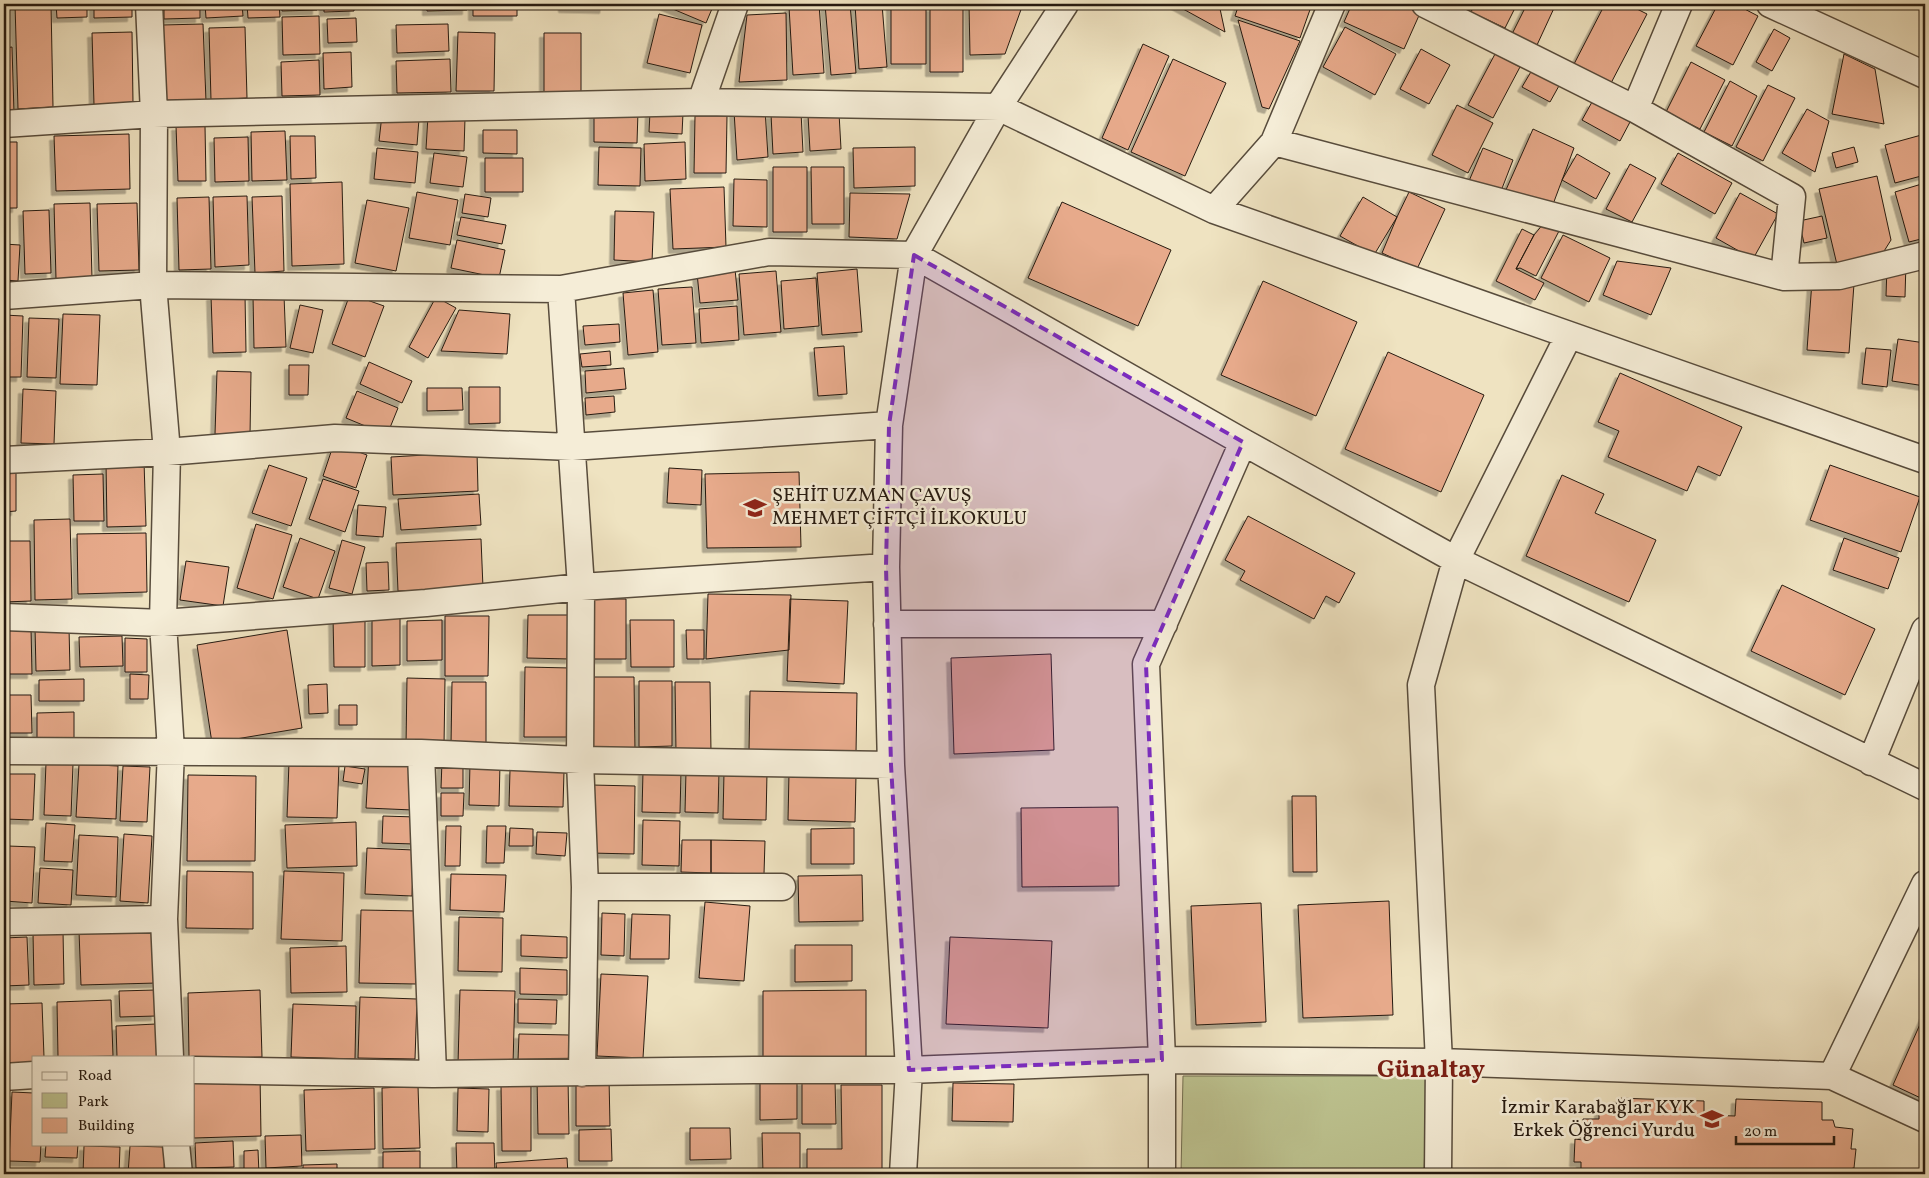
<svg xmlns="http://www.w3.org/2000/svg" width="1929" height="1178" font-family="Vollkorn,serif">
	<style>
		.green { fill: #bdc390; stroke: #726e50 }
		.building { fill: #e7aa8b; stroke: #261a10; filter: url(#shadow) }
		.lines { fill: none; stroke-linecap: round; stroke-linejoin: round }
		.street-casing { stroke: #584c3c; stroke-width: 29 }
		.street { stroke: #f5edd7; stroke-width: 26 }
		.marked { fill: #7b2cbf; fill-opacity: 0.2; stroke: #7b2cbf; stroke-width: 4; stroke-dasharray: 10 6; stroke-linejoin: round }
		.labels { text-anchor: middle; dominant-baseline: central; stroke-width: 5; stroke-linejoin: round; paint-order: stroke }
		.poi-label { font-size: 20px; fill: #261a10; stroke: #f5edd7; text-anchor: start }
		.district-label { font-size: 25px; font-weight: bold; fill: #7a1f14; stroke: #f5edd7 }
	</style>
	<defs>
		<filter id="shadow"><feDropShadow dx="-4.5" dy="4.5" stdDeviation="0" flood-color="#0004"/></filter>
	</defs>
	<rect width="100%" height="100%" fill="#efe3c1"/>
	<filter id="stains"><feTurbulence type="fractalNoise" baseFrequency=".004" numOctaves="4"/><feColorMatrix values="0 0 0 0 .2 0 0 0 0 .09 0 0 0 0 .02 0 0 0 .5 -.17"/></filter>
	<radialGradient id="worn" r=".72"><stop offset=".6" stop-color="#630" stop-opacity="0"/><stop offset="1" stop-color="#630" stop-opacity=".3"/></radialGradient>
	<path class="green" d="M1183,1076H1427L1424,1174H1181Z"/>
	<path class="building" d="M4,4H8L9,29H4Z
		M15,4H51L53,107L18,109Z
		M56,4H87V17L57,18Z
		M94,4H132V17L94,18Z
		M164,4H200V18L164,19Z
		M205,4H242L243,16L206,18Z
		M247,4H279L280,17L248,18Z
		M282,4H317V10L282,11Z
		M324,4H354V11L324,12Z
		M427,4H467V10L427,11Z
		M473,4H517V16H473Z
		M563,4H605L604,9L563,8Z
		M661,4H714L706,23Z
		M819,4L824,73L793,75L789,7Z
		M825,4H850L856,73L831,75Z
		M855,4H882L887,67L859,69Z
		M891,4H926V64H891Z
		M969,4H1023L1005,54L970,55Z
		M1174,4H1219L1225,32Z
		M1239,4H1312L1300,38L1235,16Z
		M1352,4H1405L1421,11L1404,49L1344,22Z
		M1475,4H1517L1505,28L1471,12Z
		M1527,4H1550L1555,6L1537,45L1512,34Z
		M1605,4H1627L1647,14L1610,85L1573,66Z
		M1718,4H1735L1758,16L1733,65L1696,46Z
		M930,7H963V72H930Z
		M786,13L787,80L739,82L747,15Z
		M659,14L702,25L690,73L647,63Z
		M319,16L320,54L283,55L282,17Z
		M356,18L357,42L328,43L327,19Z
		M1238,20L1300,41L1269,109L1262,107Z
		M203,24L206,101L165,103L162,25Z
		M448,24L449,51L397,53L396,25Z
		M245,27L247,98L211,100L209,28Z
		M1345,27L1396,54L1375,95L1323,67Z
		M1774,29L1790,38L1772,71L1756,62Z
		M132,32L133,103L94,105L92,33Z
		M458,32L495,33L494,91H456Z
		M544,33H581V93H544Z
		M1143,44L1169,56L1128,150L1102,138Z
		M12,47L14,113L4,114V48Z
		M1421,49L1450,65L1429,104L1400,89Z
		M351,52L352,87L324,89L323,53Z
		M1495,54L1520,67L1493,118L1468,105Z
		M1844,54L1875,69L1884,124L1832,114Z
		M450,59L451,92L397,93L396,61Z
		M1173,59L1226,83L1185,176L1131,152Z
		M319,60L320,95L282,96L281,62Z
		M1691,62L1725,80L1700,129L1666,112Z
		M1532,70L1560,84L1550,102L1522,87Z
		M1730,81L1757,96L1732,146L1704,132Z
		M1768,85L1795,98L1763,161L1736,147Z
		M1592,102L1630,122L1620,141L1582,120Z
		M1457,105L1493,123L1468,173L1432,155Z
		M765,109L768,157L737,160L734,111Z
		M1807,109L1829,121L1815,172L1782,153Z
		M594,111H638L637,143L594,142Z
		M650,112L683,113L682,134L649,132Z
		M801,112L803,152L773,154L771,114Z
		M839,113L841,149L810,151L808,115Z
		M382,115L419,119L417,145L379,141Z
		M428,116L465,118L464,151L426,149Z
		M695,116H727L726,173H694Z
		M176,126H205L206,181H178Z
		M1533,129L1574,148L1552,207L1505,192Z
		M483,130H517V154L483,153Z
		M285,131L287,180L252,181L251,132Z
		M129,134L130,189L56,191L54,136Z
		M1925,134V175L1895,183L1885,145Z
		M290,136H315L316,178L291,179Z
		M248,137L249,181L215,182L214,138Z
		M4,142H17V208H4Z
		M685,142L686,179L645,181L644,144Z
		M599,147L641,148L640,186L598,185Z
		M915,147V186L854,188L853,148Z
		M1854,147L1858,162L1836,168L1832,153Z
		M377,148L418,152L415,183L374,179Z
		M1483,148L1513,160L1501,191L1469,181Z
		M434,153L467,157L463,187L430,183Z
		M1678,153L1732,183L1715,214L1661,184Z
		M1577,154L1610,173L1596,199L1562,180Z
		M485,158H523V192H485Z
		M1630,164L1656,178L1632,222L1606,209Z
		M773,167H807V232H773Z
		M811,167H844V224H812Z
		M1877,176L1891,240L1876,264L1839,273L1819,189Z
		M734,179L767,180V227L733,226Z
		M342,182L344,264L292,266L290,184Z
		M1925,183V238L1909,242L1895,192Z
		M724,187L726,247L673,249L670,189Z
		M417,192L458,200L450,245L409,238Z
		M1409,192L1445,209L1417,269L1382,253L1397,217Z
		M850,193L910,194L897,239L849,237Z
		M1740,193L1778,214L1753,259L1716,238Z
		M465,194L491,198L488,217L462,213Z
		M247,196L249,265L215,267L213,197Z
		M282,196L284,271L255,273L252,197Z
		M209,197L211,269L179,270L177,198Z
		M1363,197L1397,217L1374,255L1340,236Z
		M367,200L409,208L396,271L355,263Z
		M1062,202L1171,250L1138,326L1028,278Z
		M90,203L92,278L56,279L54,204Z
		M137,203L139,270L99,271L97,204Z
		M49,210L51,273L25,274L23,211Z
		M615,211L654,212L652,262L614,260Z
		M1822,216L1827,238L1804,243L1799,221Z
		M461,217L506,225L502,244L457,235Z
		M1544,223L1559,231L1536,276L1520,268L1516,269L1534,235Z
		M1522,229L1534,235L1516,269L1544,283L1535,300L1496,281Z
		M1563,235L1610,258L1589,302L1541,278Z
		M457,240L505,250L499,278L451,268Z
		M4,244L20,245L18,281L4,280Z
		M1617,261L1671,268L1651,315L1603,295Z
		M1906,262L1905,297L1886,296L1887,267Z
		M735,269L738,300L700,303L697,273Z
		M857,269L862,332L822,335L817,273Z
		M776,271L781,332L744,335L739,274Z
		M816,278L819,326L784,329L781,281Z
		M1263,281L1357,322L1316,416L1221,375Z
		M1812,281L1854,284L1849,353L1807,350Z
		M692,287L696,343L662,345L658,289Z
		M653,290L658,352L628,355L623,293Z
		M350,294L384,306L365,357L332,344Z
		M245,295L246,352L213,353L211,296Z
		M284,295L286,347L254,348L253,296Z
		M436,297L456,308L428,358L409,347Z
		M300,305L323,310L313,353L290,348Z
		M737,306L739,340L701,343L699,309Z
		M459,310L510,314L507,354L441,351Z
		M63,314L100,315L97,385L60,384Z
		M4,315L23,316L21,377H4Z
		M29,318L59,319L56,378L27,377Z
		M619,324L620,342L585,345L583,326Z
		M1898,339L1925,343V386L1892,381Z
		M844,346L847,394L818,396L814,348Z
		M1866,348L1891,350L1887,387L1862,384Z
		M610,351L611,365L582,367L580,354Z
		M1388,352L1484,395L1441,492L1345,449Z
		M369,362L412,381L402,403L360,384Z
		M289,365H309L308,395H289Z
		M624,368L626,389L586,393L585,371Z
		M217,371L251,372L250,436L215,434Z
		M1620,373L1742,427L1720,476L1698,466L1687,491L1608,457L1619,431L1598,422Z
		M469,387H500V423L469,424Z
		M427,388H462L463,410L427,411Z
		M23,389L56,391L54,444L21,443Z
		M357,391L398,408L387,435L346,418Z
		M614,396L615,412L586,415L585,398Z
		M334,443L367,455L356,488L323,476Z
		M477,452L478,491L393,495L391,457Z
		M144,461L146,526L107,527L106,462Z
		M269,465L307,478L291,526L252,513Z
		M1830,465L1920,497L1901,552L1810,520Z
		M669,468L702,470L701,505L667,503Z
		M799,472L801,547L707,548L705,474Z
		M4,473H16V511L4,512Z
		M103,474L104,521H74L73,475Z
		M1562,475L1604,494L1595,513L1656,540L1629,602L1526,556Z
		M323,479L359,491L345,532L309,519Z
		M479,494L481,525L401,530L398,499Z
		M358,505L386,507L383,537L356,535Z
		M1248,516L1355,573L1339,603L1326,596L1314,619L1240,580L1245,571L1225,560Z
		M70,519L72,599L35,600L34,520Z
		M256,524L292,535L273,599L237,588Z
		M146,533L147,592L78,594L77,534Z
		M300,538L335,551L318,599L283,587Z
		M1844,538L1899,558L1888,589L1833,570Z
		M481,539L483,588L398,591L396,543Z
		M342,540L365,547L352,594L329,588Z
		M4,541H30L31,601L4,602Z
		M186,561L229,567L223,606L180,600Z
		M388,562L389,590L367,591L366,563Z
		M1782,585L1875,629L1845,695L1751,651Z
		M708,594L791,595L789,650L706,659Z
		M593,599H626V659H594Z
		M790,599L848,601L844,684L787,681Z
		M528,615H571L570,659L527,658Z
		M445,616H489L488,676H445Z
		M333,617H365V667H334Z
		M372,618H400V665L372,666Z
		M442,620V660L407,661V621Z
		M630,620H674V667H631Z
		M31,628L32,674H4V629Z
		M35,628H69L70,670L36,671Z
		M287,630L302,728L212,743L197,645Z
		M686,630H704V659H687Z
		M122,636L123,666L80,667L79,637Z
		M125,638L147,639V672H125Z
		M1051,654L1054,750L954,754L951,658Z
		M525,667L571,668L570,737H524Z
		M130,674L149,675L148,699H130Z
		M592,677H634L635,752L593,753Z
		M407,678L445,679L444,746H406Z
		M84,679V701H39V680Z
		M639,681H672V746L639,747Z
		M452,682H486V745H451Z
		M675,682H710L711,752H676Z
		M327,684L328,713L309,714L308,685Z
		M750,691L857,693L856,753L749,751Z
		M6,695H31L32,733H6Z
		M339,705H357V725H339Z
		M74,712V744L37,745V713Z
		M369,756L415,758L413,810L366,808Z
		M442,761H463V788H441Z
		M289,762L339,764L337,818L287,817Z
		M46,763L73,764L71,816L44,815Z
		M470,763L500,764L499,806L469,805Z
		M79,764L118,766L116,819L76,817Z
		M123,766L150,767L147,822L120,821Z
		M345,766L365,769L362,784L343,781Z
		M510,770L564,771L563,807L509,806Z
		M643,771L681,772L680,813L642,812Z
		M686,771L719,772L718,813L685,812Z
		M724,772L767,773L766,820L723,819Z
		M789,773L856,775L855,822L788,820Z
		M7,774H35L33,820L5,819Z
		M188,775L256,776L255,861H187Z
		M592,785L635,786L634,854L590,853Z
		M441,793H464L463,816H441Z
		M1292,796H1316L1317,872H1293Z
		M1118,807L1119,886L1022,887L1021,808Z
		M383,816L416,817L414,844L382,843Z
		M643,820L680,821L679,866L642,865Z
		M356,822L357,866L287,868L285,825Z
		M46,823L75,825L72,862L44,861Z
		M446,826H461L460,866H445Z
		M487,826H506L504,863H486Z
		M510,828L533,829V846H509Z
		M854,828V864H811V829Z
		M537,832L567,833L565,856L536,854Z
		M124,834L152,836L148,903L120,901Z
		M79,835L118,837L116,897L76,895Z
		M682,840H711V873L681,872Z
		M711,840L765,841L764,874L711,873Z
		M8,846L35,847L32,903L5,901Z
		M367,848L414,850L412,896L365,894Z
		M40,868L73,870L71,905L38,903Z
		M187,871L253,872V929L186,928Z
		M284,871L344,873L342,941L281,939Z
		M451,874L506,875L504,912L450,910Z
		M862,875L863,921L799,922L798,876Z
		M1389,901L1393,1015L1303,1018L1298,905Z
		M705,902L750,906L744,981L699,978Z
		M1261,903L1266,1022L1196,1025L1191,906Z
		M361,910L418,911L416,984L359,983Z
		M602,913L625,914L624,956L601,955Z
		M632,914L670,915L669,959H630Z
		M459,917L503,918L502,972L458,971Z
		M155,929L157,983L81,985L79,931Z
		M63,931L64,984L34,985L33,933Z
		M521,935L567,937V958L521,956Z
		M27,937L29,985L4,986V938Z
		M950,937L1052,941L1048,1028L946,1024Z
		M795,945H852V981L795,982Z
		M346,946L347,992L291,993L290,948Z
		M520,968L567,970V995L520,994Z
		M601,974L648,976L643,1058L597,1056Z
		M155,990L156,1016L120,1017L119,991Z
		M260,990L262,1057L194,1059V1057H189L188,993Z
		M460,990L515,991L513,1065L458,1064Z
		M866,990V1062L763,1063V991Z
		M360,997L417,999L415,1059L358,1058Z
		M518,999L557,1000L556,1024L518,1023Z
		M111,1000L113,1056L58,1057L57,1002Z
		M42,1003L44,1057H34V1063L4,1064V1004Z
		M293,1004L356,1006L355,1059L291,1057Z
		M1925,1013V1100L1893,1085Z
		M156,1024L157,1057H117L116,1026Z
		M519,1034L569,1035V1062L518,1060Z
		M260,1075L261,1136L194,1138V1077Z
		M568,1078L569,1134H538L537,1079Z
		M576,1078H609L610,1126H576Z
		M760,1079H797V1119L760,1120Z
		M835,1080L836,1124H802V1081Z
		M4,1083H7L5,1145H4Z
		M953,1083L1014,1084L1013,1122L952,1121Z
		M841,1085H882V1174H807V1149H842Z
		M418,1086L420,1148L383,1149L382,1088Z
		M501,1086H531V1151H502Z
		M374,1088L375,1149L306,1151L304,1090Z
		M458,1088L489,1089L488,1132L457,1131Z
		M12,1092L34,1093V1144H41L40,1162L9,1161Z
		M1617,1098L1704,1101V1115L1735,1116L1736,1099L1822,1102V1120H1833L1835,1127L1853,1129L1851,1149H1856L1854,1168L1849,1169L1848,1174H1581V1162H1574L1575,1139L1583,1140V1119H1599V1110L1616,1111Z
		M690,1128H730L731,1159L690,1160Z
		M611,1129L612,1161H579V1130Z
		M762,1133H800V1174H763Z
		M301,1135L302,1166L266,1168L265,1136Z
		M233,1141L234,1167L196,1168L195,1143Z
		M456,1143H494L495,1174H457Z
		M46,1144H78L77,1158L45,1157Z
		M84,1146L120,1147L119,1174H83Z
		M130,1146L165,1147L164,1174H128Z
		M258,1150L259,1174H244V1151Z
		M420,1151V1174H383V1152Z
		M567,1158L568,1174H497L496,1163Z
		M337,1164V1174H303V1165Z
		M579,1171H612V1174H579Z"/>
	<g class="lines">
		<defs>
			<path id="street" d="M149,4L154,114L153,285L167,452L163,623L171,751L164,919L170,1057
				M1425,4L1635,109L1792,197L1784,277
				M1770,4L1925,75
				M701,102L735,4
				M1635,109L1679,4
				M4,124L154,114L701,102L998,107L1214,210L1925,460
				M1274,142L1784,277L1839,276L1925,255
				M1214,210L1274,142L1332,4
				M561,289L581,587L580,760L585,887H782
				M4,296L153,285L561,289L769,252L914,255L1243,442L1456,560L1925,787
				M4,460L167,452L335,438L572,447L889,425
				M4,617L163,623L426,603L581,587L886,567
				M887,624H1164
				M4,751L421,753L433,1074
				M421,753L580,760L891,765
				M1871,762L1925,630
				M4,922L164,919
				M194,1070L433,1074L754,1070H909L1162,1060L1439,1062L1832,1076L1925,1119
				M582,1073L585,887
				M1832,1076L1925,884
				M4,1077L34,1075
				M176,1144L179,1174
				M903,1174L909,1070L891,765L886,567L889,425L914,255L998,107L1065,4
				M1162,1174V1060L1146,664L1243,442
				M1438,1174L1439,1062L1421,685L1456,560L1569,335"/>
		</defs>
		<use href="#street" class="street-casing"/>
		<use href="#street" class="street"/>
	</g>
	<path class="marked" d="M914,255L1243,442L1146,664L1162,1060L909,1070L891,765L886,567L889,425Z"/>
	<defs>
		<symbol id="school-bare" viewBox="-9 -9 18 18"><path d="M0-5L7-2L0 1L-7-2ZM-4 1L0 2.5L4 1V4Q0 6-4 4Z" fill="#8f2418" stroke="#f5edd7" stroke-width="2.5" paint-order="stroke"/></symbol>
		<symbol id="university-bare" viewBox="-9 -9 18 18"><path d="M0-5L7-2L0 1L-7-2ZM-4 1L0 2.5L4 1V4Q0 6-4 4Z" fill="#8f2418" stroke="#f5edd7" stroke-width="2.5" paint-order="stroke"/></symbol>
	</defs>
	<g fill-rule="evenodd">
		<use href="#school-bare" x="739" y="492" width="32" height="32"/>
		<use href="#university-bare" x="1696" y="1103" width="32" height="32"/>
	</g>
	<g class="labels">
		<g class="poi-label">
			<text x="772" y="496">ŞEHİT UZMAN ÇAVUŞ<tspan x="772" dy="23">MEHMET ÇİFTÇİ İLKOKULU</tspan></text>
			<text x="1695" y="1108" text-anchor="end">İzmir Karabağlar KYK<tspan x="1695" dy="23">Erkek Öğrenci Yurdu</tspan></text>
		</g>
		<g class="district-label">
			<text x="1431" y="1070">Günaltay</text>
		</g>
	</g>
	<rect width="1929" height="1178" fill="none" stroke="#efe3c1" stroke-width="20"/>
	<rect x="5" y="5" width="1919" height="1168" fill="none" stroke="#261a10" stroke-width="2.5"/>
	<rect x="10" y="10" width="1909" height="1158" fill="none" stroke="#261a10"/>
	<rect x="32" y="1056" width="162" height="90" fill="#f5edd7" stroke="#a29987"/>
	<rect x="42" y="1072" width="25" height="8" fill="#f5edd7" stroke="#a29987"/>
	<text x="78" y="1080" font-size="15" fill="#261a10">Road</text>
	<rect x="42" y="1093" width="25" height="15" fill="#bdc390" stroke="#a29987"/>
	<text x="78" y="1106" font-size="15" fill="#261a10">Park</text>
	<rect x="42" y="1118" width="25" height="15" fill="#e7aa8b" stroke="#a29987"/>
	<text x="78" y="1130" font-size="15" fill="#261a10">Building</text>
	<path d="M1736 1136v8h98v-8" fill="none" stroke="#261a10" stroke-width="2.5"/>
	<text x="1744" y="1136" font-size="15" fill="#261a10" stroke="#f5edd7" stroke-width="4" paint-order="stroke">20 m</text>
	<rect width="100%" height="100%" filter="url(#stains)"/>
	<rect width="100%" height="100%" fill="url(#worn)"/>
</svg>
